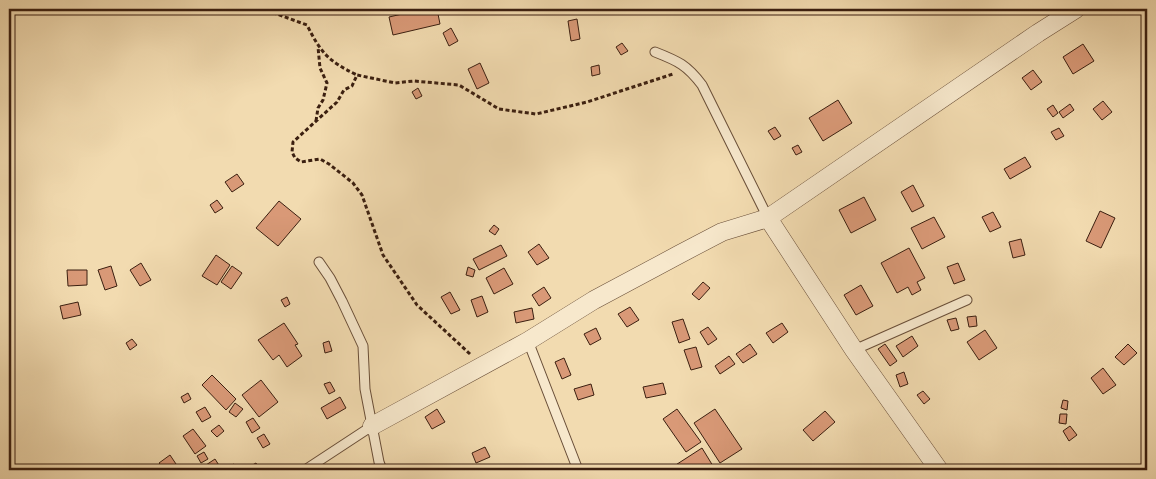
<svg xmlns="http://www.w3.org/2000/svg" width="1156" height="479" font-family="'Old Standard TT',serif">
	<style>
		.building { fill: #d99977; stroke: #3b1f10 }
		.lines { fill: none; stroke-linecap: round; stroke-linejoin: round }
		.lane-casing { stroke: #694e38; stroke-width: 11 }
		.street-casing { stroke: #694e38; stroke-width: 19 }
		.path { stroke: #3b1f10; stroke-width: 3; stroke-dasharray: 4 2.5; stroke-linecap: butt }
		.lane { stroke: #f7e8cc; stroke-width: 9 }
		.street { stroke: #f7e8cc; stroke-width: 18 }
	</style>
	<rect width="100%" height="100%" fill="#f2dbb0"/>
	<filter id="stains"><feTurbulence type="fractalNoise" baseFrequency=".004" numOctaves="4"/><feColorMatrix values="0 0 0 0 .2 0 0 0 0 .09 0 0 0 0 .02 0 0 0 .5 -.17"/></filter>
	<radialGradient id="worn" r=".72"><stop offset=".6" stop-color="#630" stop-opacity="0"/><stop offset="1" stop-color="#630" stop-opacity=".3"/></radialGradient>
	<path class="building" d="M424,9H437L440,24L393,35L389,17Z
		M577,19L580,39L571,41L568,21Z
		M451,28L458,41L449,46L443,33Z
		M622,43L628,51L621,55L616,47Z
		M1083,44L1094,61L1073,74L1063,57Z
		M480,63L489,83L477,89L468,69Z
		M599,65L600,74L592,76L591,67Z
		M1033,70L1042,82L1031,90L1022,78Z
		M418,88L422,96L416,99L412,92Z
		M838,100L852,123L823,141L809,118Z
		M1103,101L1112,112L1102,120L1093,109Z
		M1070,104L1074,110L1063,118L1059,112Z
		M1053,105L1058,113L1053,117L1047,109Z
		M775,127L781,136L774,140L768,131Z
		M1059,128L1064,136L1056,140L1051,132Z
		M798,145L802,152L796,155L792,148Z
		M1025,157L1031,167L1010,179L1004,169Z
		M237,174L244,184L232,192L225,182Z
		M913,185L924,206L912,212L901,192Z
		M864,197L876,220L851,233L839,210Z
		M217,200L223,208L215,213L210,205Z
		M279,201L301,219L278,246L256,228Z
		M1100,211L1115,218L1101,248L1086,241Z
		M993,212L1001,227L990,232L982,217Z
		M934,217L945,237L922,249L911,228Z
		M494,225L499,229L495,235L489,231Z
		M1021,239L1025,255L1013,258L1009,242Z
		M539,244L549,258L537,265L528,252Z
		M501,245L507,256L479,270L473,259Z
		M909,248L925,278L917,282L921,290L912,295L908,287L897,293L881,263Z
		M216,255L230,265L217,285L202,276Z
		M141,263L151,280L140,286L130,270Z
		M958,263L965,280L954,284L947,267Z
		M111,266L117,286L105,290L98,270Z
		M232,266L242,273L231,289L221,282Z
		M468,267L475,270L473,277L466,275Z
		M504,268L513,284L494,294L486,278Z
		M67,270H87V285L68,286Z
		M703,282L710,288L699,300L692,294Z
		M861,285L873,306L856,315L844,295Z
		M544,287L551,298L539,306L532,295Z
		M450,292L460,310L451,314L441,297Z
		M482,296L488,312L477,317L471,300Z
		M287,297L290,304L285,307L281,300Z
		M78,302L81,315L63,319L60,306Z
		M630,307L639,320L627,327L618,314Z
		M532,308L534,319L516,323L514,312Z
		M976,316L977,326L969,327L967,317Z
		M956,318L959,329L951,331L947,320Z
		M683,319L690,339L679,343L672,322Z
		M284,323L298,344L295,345L302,356L287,367L279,355L273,360L258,340Z
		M782,323L788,332L773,343L766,333Z
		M708,327L717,339L708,345L700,332Z
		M596,328L601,339L590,345L584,334Z
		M985,330L997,348L979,360L967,342Z
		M912,336L918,346L903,357L896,346Z
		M132,339L137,345L130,350L126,343Z
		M329,341L332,351L325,353L323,343Z
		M750,344L757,354L743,363L736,354Z
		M885,344L897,361L890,366L878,349Z
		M1128,344L1137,353L1124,365L1115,357Z
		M696,347L702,367L691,370L684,350Z
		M729,356L735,364L720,374L715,366Z
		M564,358L571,375L562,379L555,362Z
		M1103,368L1116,385L1103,394L1091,378Z
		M904,372L908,384L900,387L896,375Z
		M212,375L236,399L226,410L202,385Z
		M261,380L278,402L259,417L242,395Z
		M330,382L335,391L329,394L324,384Z
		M663,383L666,394L646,398L643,387Z
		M591,384L594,395L578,400L574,389Z
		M923,391L930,399L924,404L917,395Z
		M188,393L191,399L184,403L181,397Z
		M340,397L346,408L327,419L321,408Z
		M1063,400L1068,401L1067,410L1061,408Z
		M235,403L243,409L236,417L229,412Z
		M205,407L211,417L202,422L196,412Z
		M437,409L445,422L432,429L425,417Z
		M677,409L701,442L686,452L663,419Z
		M715,409L742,449L720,463L694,423Z
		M825,411L835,422L813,441L803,430Z
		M1060,414H1067L1066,424L1059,423Z
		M253,418L260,428L252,433L246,422Z
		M219,425L224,431L217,437L211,431Z
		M1070,426L1077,435L1069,441L1063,431Z
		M193,429L206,446L195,454L183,436Z
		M264,434L270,444L263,448L257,438Z
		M485,447L490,457L476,463L472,453Z
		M702,448L713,466L706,470H673L671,468Z
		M204,452L208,459L201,463L197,456Z
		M170,455L178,467L174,470H165L159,463Z
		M215,459L222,470H205L203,467Z
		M256,463L260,470H248L247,468Z
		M234,464L238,470H227L226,468Z"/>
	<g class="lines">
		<defs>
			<path id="lane" d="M655,52C678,61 687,65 702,85L768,218
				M319,262L330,278L342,301L363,346L365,389L379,462L382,470
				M528,341L578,470
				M854,350L967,300
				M305,470L372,426"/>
			<path id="street" d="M768,218L854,350L939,470
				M372,426L528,341L594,300L680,254L722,232L768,218L1038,33L1076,9"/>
		</defs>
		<use href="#lane" class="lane-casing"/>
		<use href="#street" class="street-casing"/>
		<path class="path" d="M267,9L274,13L307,25C321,53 328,61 357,75
			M316,121L318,108L323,100L327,83L320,68L318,47
			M470,354L417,305L383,255L362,195L353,183L329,164L320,159L301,162L295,158L292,152L293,142L337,102L344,90L352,86L357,75L395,83L414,81L459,85L499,109L536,114L587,102L673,74"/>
		<use href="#lane" class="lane"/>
		<use href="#street" class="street"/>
	</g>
	<rect width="1156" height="479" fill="none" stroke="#f2dbb0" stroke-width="30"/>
	<rect x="10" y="10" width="1136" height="459" fill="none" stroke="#3b1f10" stroke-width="2.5"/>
	<rect x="15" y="15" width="1126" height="449" fill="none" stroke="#3b1f10"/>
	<rect width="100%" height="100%" filter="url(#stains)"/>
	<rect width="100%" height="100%" fill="url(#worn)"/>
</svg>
